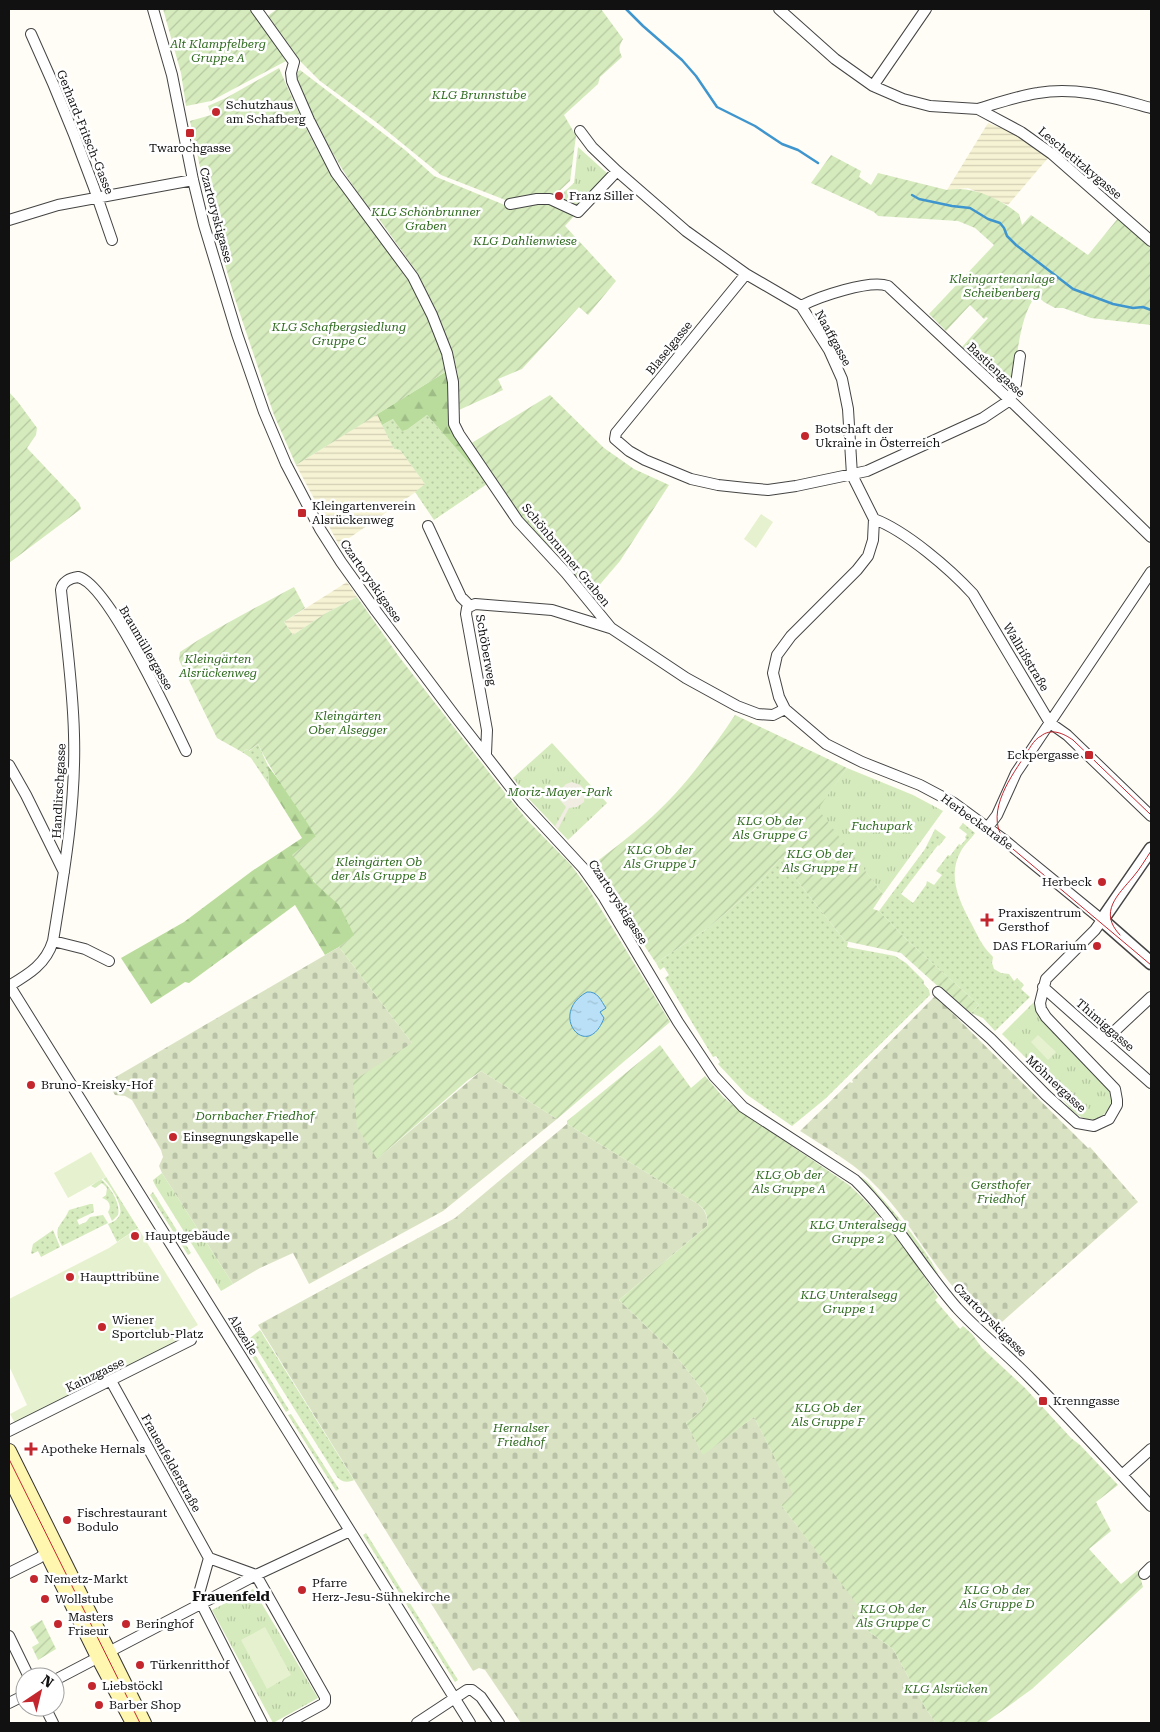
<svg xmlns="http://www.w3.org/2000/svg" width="1160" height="1732" font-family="'Roboto Serif',serif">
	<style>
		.farmland { fill: url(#farmland-rules) }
		.grass { fill: url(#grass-dots) }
		.forest { fill: url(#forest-firs) }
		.cemetery { fill: url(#cemetery-stones) }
		.park { fill: url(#park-tufts) }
		.garden { fill: url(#garden-furrows) }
		.pitch { fill: #e6f2cf }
		.plaza { fill: #f1ede2 }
		.water { fill: url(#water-ripples); stroke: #3f96cf }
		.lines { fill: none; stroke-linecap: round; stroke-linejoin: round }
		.stream { stroke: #3f96cf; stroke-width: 2.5 }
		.minor-casing { stroke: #444; stroke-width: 12 }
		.tertiary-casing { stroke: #444; stroke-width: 15 }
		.secondary-casing { stroke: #333; stroke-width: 16 }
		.minor { stroke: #fff; stroke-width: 10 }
		.tertiary { stroke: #fff; stroke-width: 12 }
		.secondary { stroke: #fff6b0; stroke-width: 14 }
		.tram { stroke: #c4262e; stroke-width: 1 }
		.poi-dot { fill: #c4262e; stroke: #fff; stroke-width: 2 }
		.labels { text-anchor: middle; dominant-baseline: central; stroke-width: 5; stroke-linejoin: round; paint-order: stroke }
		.park-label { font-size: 12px; font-style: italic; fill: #2f6b1f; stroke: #fff }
		.poi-label { font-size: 12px; fill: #111; stroke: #fff; text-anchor: start }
		.street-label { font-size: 12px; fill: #111; stroke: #fff }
		.neighbourhood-label { font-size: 14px; font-weight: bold; fill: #111; stroke: #fff }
	</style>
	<defs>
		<pattern id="farmland-rules" width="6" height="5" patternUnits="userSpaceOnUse" patternTransform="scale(1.25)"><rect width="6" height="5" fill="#f6f3d4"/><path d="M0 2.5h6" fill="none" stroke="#d2cfb5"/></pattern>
		<pattern id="grass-dots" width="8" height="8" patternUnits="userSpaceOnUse" patternTransform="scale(1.25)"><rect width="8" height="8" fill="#d5ebbd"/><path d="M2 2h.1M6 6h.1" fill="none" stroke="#b6c8a1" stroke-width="1.8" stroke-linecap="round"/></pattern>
		<pattern id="forest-firs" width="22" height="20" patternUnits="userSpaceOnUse" patternTransform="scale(1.25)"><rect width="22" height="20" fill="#b9dc9c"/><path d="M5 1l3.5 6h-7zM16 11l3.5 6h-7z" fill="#9ebc85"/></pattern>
		<pattern id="cemetery-stones" width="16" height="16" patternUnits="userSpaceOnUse" patternTransform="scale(1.25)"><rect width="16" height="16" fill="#d9e3c4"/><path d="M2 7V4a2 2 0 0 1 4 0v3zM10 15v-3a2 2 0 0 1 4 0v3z" fill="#b9c2a7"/></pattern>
		<pattern id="park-tufts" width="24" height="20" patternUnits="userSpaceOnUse" patternTransform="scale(1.25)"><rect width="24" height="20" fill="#d5ebbd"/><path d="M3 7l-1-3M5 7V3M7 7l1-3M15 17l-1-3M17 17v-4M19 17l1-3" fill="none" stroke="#b6c8a1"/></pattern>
		<pattern id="garden-furrows" width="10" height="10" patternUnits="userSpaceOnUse" patternTransform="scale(1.25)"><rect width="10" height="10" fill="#d5ebbd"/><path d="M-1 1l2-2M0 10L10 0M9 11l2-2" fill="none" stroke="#b6c8a1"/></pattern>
		<pattern id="water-ripples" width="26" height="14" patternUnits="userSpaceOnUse" patternTransform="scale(1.25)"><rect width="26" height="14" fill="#b9e0f7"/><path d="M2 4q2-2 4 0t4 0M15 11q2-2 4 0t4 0" fill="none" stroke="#9ebfd3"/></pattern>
	</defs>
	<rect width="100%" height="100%" fill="#fffdf5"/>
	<path class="farmland" d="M988,123L1008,131L1028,142L1048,158L1008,205L968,188L947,190Z
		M377,414L394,449L400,450L426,485L339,545L296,465Z
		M347,582L357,597L326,613L293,635L284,622Z"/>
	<path class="grass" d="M427,415L487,484L434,520L415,492L425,484L400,450L394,449L382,425L393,419L408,429Z
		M258,744L268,766L269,785L251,758L242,752L247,749L249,751Z
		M963,823L975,833C971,839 964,845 961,851C947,875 959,900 970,921C978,936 981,945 993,957L992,963L994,969L1001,973L1009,974L1014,981L1017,978L1024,985L1021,989L1030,997L995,1031L983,1018L971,1013L979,1005L908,941L879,911L925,849L935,829L946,837L939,846L938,845L901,894L913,903L926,885L927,881L934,885L942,875L936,871L948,855L950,856L959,844L961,845L966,839L965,837L967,834L959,828Z
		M780,859L845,941L848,942L847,947L895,956L906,963L924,981V984L929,990L930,995L825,1099L792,1126L746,1094L718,1064L720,1062L716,1056L713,1057L665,978L669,975L664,967L660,970L656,963L708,928L754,889Z
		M106,1177L138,1228L117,1242L108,1224C113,1222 118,1220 120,1214C123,1205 110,1184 103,1179Z
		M861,1177C869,1181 874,1190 880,1196C901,1220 924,1246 938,1274L936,1276L902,1227L859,1180Z
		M101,1179C110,1187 121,1203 118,1215L112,1221L108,1212C112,1206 109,1200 102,1198L106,1195L107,1188L102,1183L95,1188L91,1186Z
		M153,1192L191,1253L188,1255L150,1195Z
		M90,1204H93L94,1212L77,1220L79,1225L86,1222L90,1217L103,1215L108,1223L62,1246C51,1226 62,1227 69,1210Z
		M53,1230L60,1247L41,1257L38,1251L32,1254L31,1253L33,1244Z
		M260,1330L354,1480C348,1483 341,1482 337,1477L250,1338Z
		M243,1335L289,1410L286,1412L240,1337Z
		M291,1414L339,1489L336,1491L288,1415Z
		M366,1533L458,1680L455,1682L363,1535Z"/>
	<path class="forest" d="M447,371L449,381L450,425L487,484L427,415L408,429L402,431L393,419L382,425L377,414Z
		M268,766L293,799L316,836L313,881L339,904L355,935L339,947L325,955L295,905L189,983L185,982L151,1004L121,958L184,922L252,871L302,838L269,785Z"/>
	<path class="cemetery" d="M339,947L412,1043L377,1159L481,1071L557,1119L443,1211L309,1284L293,1253L260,1268L233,1284L162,1173L159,1166L163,1157L161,1150L132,1100L125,1096L115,1095L107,1082Z
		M935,996L1088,1148L1090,1147L1138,1202L994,1329C978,1314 963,1299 949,1282C922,1248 901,1209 869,1179C849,1160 823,1146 800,1131L850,1082L852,1083L853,1082L852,1080Z
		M567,1124L698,1204C705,1210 708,1216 707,1226L619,1300L674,1353L705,1393L708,1399L700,1412L686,1423L703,1454L754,1417L794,1495L781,1505L861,1608L853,1615L864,1628L893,1649L926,1709L936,1723H521L485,1670L479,1668L473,1671L258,1325L455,1218Z"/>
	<path class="park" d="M578,147L609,175L579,208L557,198L574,183Z
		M552,743L607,803L568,840L528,798L513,778Z
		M847,768L913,795L943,811L883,894L817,809Z
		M1034,1002L1036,1011L1041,1019L1108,1085L1113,1102C1102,1121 1092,1126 1072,1111L1042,1074L1002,1034Z
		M162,1173L233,1284L221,1291L155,1185L153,1180Z
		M253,1589L318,1698L273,1723L212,1610Z"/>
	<path class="garden" d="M163,9H251L286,61L211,101L186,106L181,73Z
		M277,9H601L623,39C619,46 618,49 622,57L600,77L598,84L564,115L576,136L570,181L554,196L508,201L441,175L376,122L320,81L280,41L265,18Z
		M279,68C297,110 316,153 342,190C364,221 389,248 409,279C427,307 438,339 447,371L296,465L274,415L234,296L209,208L190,121L211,115L208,106L226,98Z
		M300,70L405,150L434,176L514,209L549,201L575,215L565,226L616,281L588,315L579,307L522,369L498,379L503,390L459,410L458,375L452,352L431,303L416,271L377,216L375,218C342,171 316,129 296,76L297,72Z
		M831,155L861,171L859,177L871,185L878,173L947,190C972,185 1000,199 1019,214L1022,225L1031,215L1088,255L1119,217L1151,247V325L1091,318L1063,308H1055L1044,302L1036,295C1016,323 1020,359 1009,391L962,347L988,318L986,317L984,319L970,305L946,331L929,314L994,245L975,228L958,221L878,216L874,212L811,183Z
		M9,392L18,402L37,428L36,435L27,448L79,503L81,509L9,563Z
		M550,395L604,448L634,469L669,485L620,561L590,596L508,503L470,444Z
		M294,587L305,608L284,622L293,635L326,613L357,597L400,658L505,793L528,821L571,865L588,888L670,1022L557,1119L481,1071L468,1080L377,1159L357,1127L353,1081L412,1043L339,947L354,935L339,905L319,887L292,855L316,836C296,805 274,777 258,744L248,751L247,749L242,752L217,738L179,660L180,652C216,628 255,608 294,587Z
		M735,715L847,768L818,809L883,894L873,909L879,911L908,941L979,1005L971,1013L942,990L901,953L845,941L780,859L754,889L708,928L656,963L591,866C609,852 628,838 645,823C680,793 709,754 735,715Z
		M660,1045L691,1088L705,1076L723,1097L739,1110L849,1185C884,1217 911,1257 938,1297L935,1300L960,1329L963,1326L972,1334L982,1348L1025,1388L1071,1438L1080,1445L1118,1485L1096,1502L1111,1531L1089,1549L1121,1584L1138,1570L1143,1587L1032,1689L985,1723H936L926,1709L893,1649L864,1628L852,1614L860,1608L781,1505L793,1494L754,1417L703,1455L686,1423L700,1412L708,1399L705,1393L674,1353L619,1300L707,1226C708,1216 706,1210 698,1204L567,1124V1121Z
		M42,1620L56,1649L38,1660L32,1647L39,1643L30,1627Z"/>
	<path class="pitch" d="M761,514L773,522L756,548L744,539Z
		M1038,1035L1056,1052L1048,1060L1031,1042Z
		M91,1152L106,1177L68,1198L54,1173Z
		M138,1228L198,1325L191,1329L194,1334L16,1425L10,1414L27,1405L9,1366V1299L109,1248Z
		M265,1627L291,1675L267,1689L241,1640Z"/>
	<path class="plaza" d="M572,782L580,785L583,788L585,793L584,802L577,807L569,808L558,829L555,826L566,807L559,799L560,790L566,784Z"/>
	<path class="water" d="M587,992C598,991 601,1001 606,1008L600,1012L604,1018C587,1063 547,1014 587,992Z"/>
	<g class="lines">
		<path class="stream" d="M626,9L643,26L682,60L696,76L717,107L755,126L782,144L798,150L818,163
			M912,195L919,199L952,206L970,208L988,219L1000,223L1004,228L1007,236L1016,245L1073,289L1113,304L1133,308L1143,307L1151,310"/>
		<defs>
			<path id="minor" d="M153,9L172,75L193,180L204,225L237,334L264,412L286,464L320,529L341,562L376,611L455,716L522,802L583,868L603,896L678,1022L714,1076L743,1107L855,1180C895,1219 921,1267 957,1308C980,1333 1007,1354 1031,1379C1072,1420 1111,1464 1151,1506
				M256,9L294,62L291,73L292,81L309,120L336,173L413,277L432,315L447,353L453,382L454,424L459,434L518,521L566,573L611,628L686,678L737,706L758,714L773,715L785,709
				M779,9L835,59L873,86L903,99L930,106L978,109L1021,132L1052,154L1151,241
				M31,34C62,101 89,170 112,240
				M873,86L926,9
				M978,109C998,103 1018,96 1038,93C1077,86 1114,98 1151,108
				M580,131L592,147L617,171L686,231L746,274L801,306L829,350L842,379L848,409L852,475L874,519L873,540L868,556L857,570L791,636L777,655L773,673L779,697L785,709L826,744L862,762L920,785L954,803L1003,839L1102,920L1095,930L1046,979L1040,1003L1041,1009L1046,1017L1115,1089L1117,1100V1105L1109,1119L1094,1126L1077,1123L1046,1095L991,1039L938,992
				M510,204L537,199H550L578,212L617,171
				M9,220L58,205L193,180
				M746,274L616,433L615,439L629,451L645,460L691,479L718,485L746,488L768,490L796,486L867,471L983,418L1010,400L1016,384L1020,356
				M801,306C818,297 870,279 888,286L1010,400L1151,537
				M874,519C906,531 950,569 973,594L1050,723L1067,735L1151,816
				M428,526L461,597L470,606
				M486,754L487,730L466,614L467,608L475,604L552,610L610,628
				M9,765L26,795L64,872
				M988,827L997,815L1016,773L1151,572
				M53,941L85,949L109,961
				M9,985L470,1723
				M9,986C29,974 46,964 53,941C64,873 76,805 74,735C73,687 66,639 61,590C62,582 70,578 78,577C108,583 171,720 186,751
				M1043,987L1151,1083
				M1104,1041L1151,997
				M111,1381L209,1558
				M9,1431L191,1340
				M1122,1475L1151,1449
				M209,1558L256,1575L325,1697V1702L323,1704L288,1723
				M209,1558L198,1597L262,1723
				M9,1573L39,1558L50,1550
				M1144,1574L1151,1567
				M9,1636L29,1677
				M55,1680L256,1575L350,1531
				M9,1703L25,1695
				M45,1707L53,1723
				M417,1723L467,1690H472L481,1697L499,1723"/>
			<path id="tertiary" d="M1151,849L1102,920L1151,963"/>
			<path id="secondary" d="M9,1451L144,1723
				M9,1476L98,1657L133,1723"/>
		</defs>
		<use href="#minor" class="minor-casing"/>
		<use href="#tertiary" class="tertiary-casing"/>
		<use href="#secondary" class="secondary-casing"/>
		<use href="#minor" class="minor"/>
		<use href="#tertiary" class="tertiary"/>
		<use href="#secondary" class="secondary"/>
		<path class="tram" d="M1151,815L1073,740C1063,733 1051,728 1041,736C1033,740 1029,750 1024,757C1008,781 983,817 1007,844L1151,965
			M1120,935C1098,912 1118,895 1133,877C1140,869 1145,860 1151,851
			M9,1459L140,1723"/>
	</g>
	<g class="poi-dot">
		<circle cx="216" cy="112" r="5"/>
		<rect x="185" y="128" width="10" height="10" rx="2.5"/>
		<circle cx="559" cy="196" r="5"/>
		<circle cx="805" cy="436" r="5"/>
		<rect x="297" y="508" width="10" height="10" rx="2.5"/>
		<rect x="1084" y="750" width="10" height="10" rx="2.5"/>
		<circle cx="1102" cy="882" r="5"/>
		<path d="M984.5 912.5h5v5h5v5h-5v5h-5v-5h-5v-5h5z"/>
		<circle cx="1097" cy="946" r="5"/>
		<circle cx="31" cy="1085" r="5"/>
		<circle cx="173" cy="1137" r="5"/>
		<circle cx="135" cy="1236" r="5"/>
		<circle cx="70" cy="1277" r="5"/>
		<circle cx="102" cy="1327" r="5"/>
		<rect x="1038" y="1396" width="10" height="10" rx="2.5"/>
		<path d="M28.5 1441.5h5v5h5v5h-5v5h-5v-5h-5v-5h5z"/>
		<circle cx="67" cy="1520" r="5"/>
		<circle cx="34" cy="1579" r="5"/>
		<circle cx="302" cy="1590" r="5"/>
		<circle cx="45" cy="1599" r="5"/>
		<circle cx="58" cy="1624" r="5"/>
		<circle cx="126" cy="1624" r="5"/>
		<circle cx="140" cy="1665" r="5"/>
		<circle cx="92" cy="1686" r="5"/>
		<circle cx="99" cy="1705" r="5"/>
	</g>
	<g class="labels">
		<g class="park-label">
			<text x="218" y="44">Alt Klampfelberg<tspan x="218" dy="14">Gruppe A</tspan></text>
			<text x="479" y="95">KLG Brunnstube</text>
			<text x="426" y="212">KLG Schönbrunner<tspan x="426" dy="14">Graben</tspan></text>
			<text x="525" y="241">KLG Dahlienwiese</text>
			<text x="1002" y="279">Kleingartenanlage<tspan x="1002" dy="14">Scheibenberg</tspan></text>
			<text x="339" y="327">KLG Schafbergsiedlung<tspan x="339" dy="14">Gruppe C</tspan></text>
			<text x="218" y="659">Kleingärten<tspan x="218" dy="14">Alsrückenweg</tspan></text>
			<text x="348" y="716">Kleingärten<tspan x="348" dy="14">Ober Alsegger</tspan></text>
			<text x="560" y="792">Moriz-Mayer-Park</text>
			<text x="770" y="821">KLG Ob der<tspan x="770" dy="14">Als Gruppe G</tspan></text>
			<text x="882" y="826">Fuchupark</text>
			<text x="660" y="850">KLG Ob der<tspan x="660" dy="14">Als Gruppe J</tspan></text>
			<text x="820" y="854">KLG Ob der<tspan x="820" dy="14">Als Gruppe H</tspan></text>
			<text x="379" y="862">Kleingärten Ob<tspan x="379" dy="14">der Als Gruppe B</tspan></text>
			<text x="255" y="1116">Dornbacher Friedhof</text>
			<text x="789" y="1175">KLG Ob der<tspan x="789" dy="14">Als Gruppe A</tspan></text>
			<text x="1001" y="1185">Gersthofer<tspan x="1001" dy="14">Friedhof</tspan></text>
			<text x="858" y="1225">KLG Unteralsegg<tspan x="858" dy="14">Gruppe 2</tspan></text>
			<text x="849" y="1295">KLG Unteralsegg<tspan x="849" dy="14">Gruppe 1</tspan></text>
			<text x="828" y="1408">KLG Ob der<tspan x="828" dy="14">Als Gruppe F</tspan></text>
			<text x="521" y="1428">Hernalser<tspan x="521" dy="14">Friedhof</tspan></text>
			<text x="997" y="1590">KLG Ob der<tspan x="997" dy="14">Als Gruppe D</tspan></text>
			<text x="893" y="1609">KLG Ob der<tspan x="893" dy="14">Als Gruppe C</tspan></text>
			<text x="946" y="1689">KLG Alsrücken</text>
		</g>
		<g class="poi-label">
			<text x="226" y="105">Schutzhaus<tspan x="226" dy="14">am Schafberg</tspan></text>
			<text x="190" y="148" text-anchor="middle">Twarochgasse</text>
			<text x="569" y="196">Franz Siller</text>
			<text x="815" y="429">Botschaft der<tspan x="815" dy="14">Ukraine in Österreich</tspan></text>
			<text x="312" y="506">Kleingartenverein<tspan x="312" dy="14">Alsrückenweg</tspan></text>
			<text x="1079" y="755" text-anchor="end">Eckpergasse</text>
			<text x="1092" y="882" text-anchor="end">Herbeck</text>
			<text x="998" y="913">Praxiszentrum<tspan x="998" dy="14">Gersthof</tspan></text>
			<text x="1087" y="946" text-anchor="end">DAS FLORarium</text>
			<text x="41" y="1085">Bruno-Kreisky-Hof</text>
			<text x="183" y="1137">Einsegnungskapelle</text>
			<text x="145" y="1236">Hauptgebäude</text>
			<text x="80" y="1277">Haupttribüne</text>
			<text x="112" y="1320">Wiener<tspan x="112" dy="14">Sportclub-Platz</tspan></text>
			<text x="1053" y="1401">Krenngasse</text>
			<text x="41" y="1449">Apotheke Hernals</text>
			<text x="77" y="1513">Fischrestaurant<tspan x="77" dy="14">Bodulo</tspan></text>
			<text x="44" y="1579">Nemetz-Markt</text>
			<text x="312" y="1583">Pfarre<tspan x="312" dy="14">Herz-Jesu-Sühnekirche</tspan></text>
			<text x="55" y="1599">Wollstube</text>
			<text x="68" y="1617">Masters<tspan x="68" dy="14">Friseur</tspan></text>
			<text x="136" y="1624">Beringhof</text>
			<text x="150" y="1665">Türkenritthof</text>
			<text x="102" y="1686">Liebstöckl</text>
			<text x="109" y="1705">Barber Shop</text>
		</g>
		<g class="street-label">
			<text transform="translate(85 132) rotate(68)">Gerhard-Fritsch-Gasse</text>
			<text transform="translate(1080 163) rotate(40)">Leschetitzkygasse</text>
			<text transform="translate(216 215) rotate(75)">Czartoryskigasse</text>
			<text transform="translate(833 338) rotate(61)">Naaffgasse</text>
			<text transform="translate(669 348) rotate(-51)">Blaselgasse</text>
			<text transform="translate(996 370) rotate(43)">Bastiengasse</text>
			<text transform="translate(566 555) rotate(50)">Schönbrunner Graben</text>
			<text transform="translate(371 581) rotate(55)">Czartoryskigasse</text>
			<text transform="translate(146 648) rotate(60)">Braumüllergasse</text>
			<text transform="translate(486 650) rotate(80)">Schöberweg</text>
			<text transform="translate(1026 657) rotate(59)">Wallrißstraße</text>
			<text transform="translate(59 791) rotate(-87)">Handlirschgasse</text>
			<text transform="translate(977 822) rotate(36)">Herbeckstraße</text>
			<text transform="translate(618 902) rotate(57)">Czartoryskigasse</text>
			<text transform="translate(1105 1025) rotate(41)">Thimiggasse</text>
			<text transform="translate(1056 1084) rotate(43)">Möhnergasse</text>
			<text transform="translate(990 1320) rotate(45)">Czartoryskigasse</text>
			<text transform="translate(243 1335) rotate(58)">Alszeile</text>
			<text transform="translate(95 1375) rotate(-26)">Kainzgasse</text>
			<text transform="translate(171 1463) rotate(61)">Frauenfelderstraße</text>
		</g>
		<g class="neighbourhood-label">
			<text x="231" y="1596">Frauenfeld</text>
		</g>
	</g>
	<rect width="1160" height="1732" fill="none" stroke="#111111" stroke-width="20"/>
	<g transform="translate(40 1692) rotate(35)"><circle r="24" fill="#ffffff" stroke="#a0a0a0"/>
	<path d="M0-4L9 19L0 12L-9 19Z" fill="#c4262e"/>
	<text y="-8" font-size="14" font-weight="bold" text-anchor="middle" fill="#111111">N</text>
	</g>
</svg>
